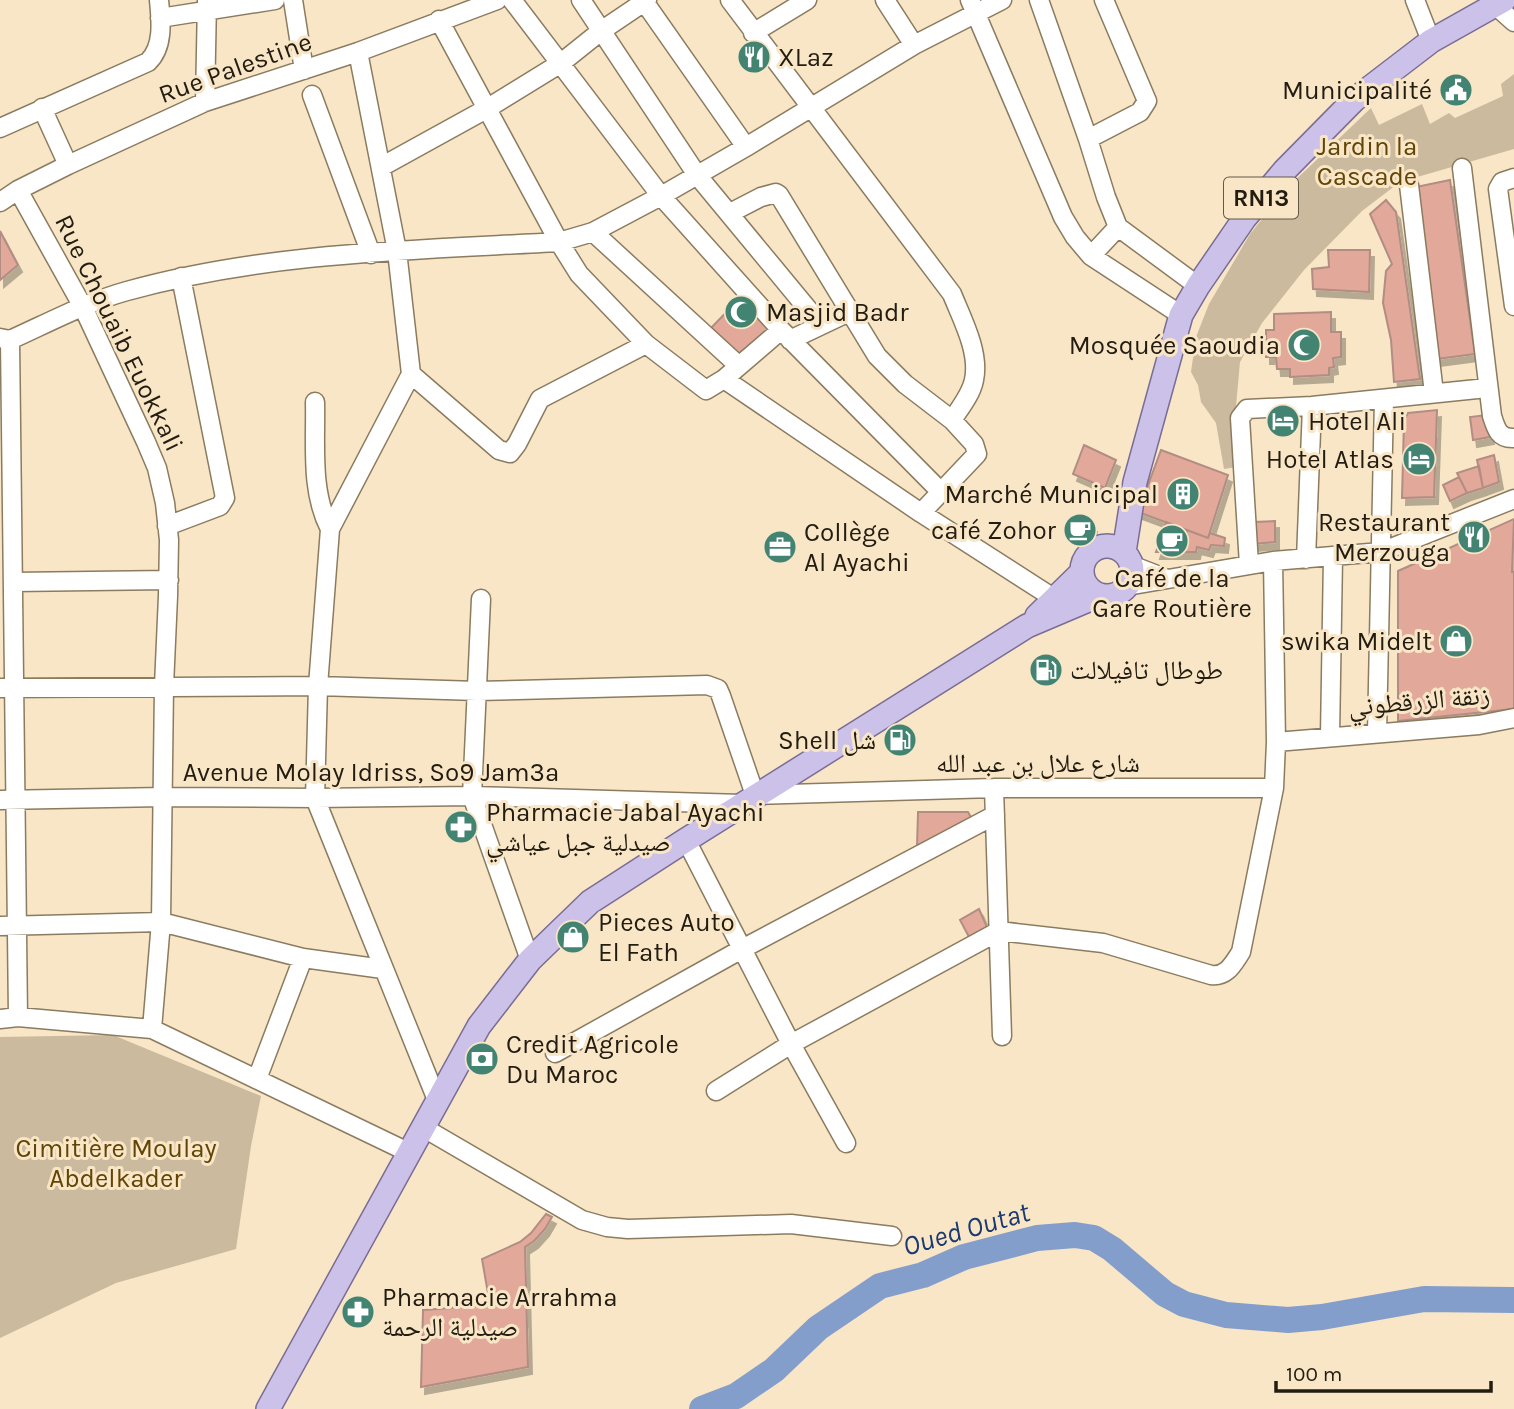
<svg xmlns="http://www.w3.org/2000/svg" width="1514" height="1409" font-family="Karla,'Noto Naskh Arabic',sans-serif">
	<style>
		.green { fill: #cbba9d }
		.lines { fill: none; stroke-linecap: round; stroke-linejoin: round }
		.river { stroke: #849ecb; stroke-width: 26 }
		.building { fill: #e2a899; stroke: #b18d84; stroke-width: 2; filter: url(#shadow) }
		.minor-casing { stroke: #8b7b5f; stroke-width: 21 }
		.major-casing { stroke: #796d94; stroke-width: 26 }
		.minor { stroke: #fff; stroke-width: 18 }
		.major { stroke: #cbc1e9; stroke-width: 23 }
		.labels { text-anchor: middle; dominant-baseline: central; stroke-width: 6; stroke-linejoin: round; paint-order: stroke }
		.shield { fill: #f8e6c7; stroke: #625948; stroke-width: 2 }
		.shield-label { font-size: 24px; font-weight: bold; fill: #221c11 }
		.poi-label { font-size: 26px; fill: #221c11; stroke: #f8e6c7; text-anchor: start }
		.street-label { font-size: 26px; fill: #221c11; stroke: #f8e6c7 }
		.park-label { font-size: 26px; fill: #614506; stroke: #f8e6c7 }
		.water-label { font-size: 28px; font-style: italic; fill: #1b3a71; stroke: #f8e6c7 }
	</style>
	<defs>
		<filter id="shadow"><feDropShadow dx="4" dy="7" stdDeviation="0" flood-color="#0004"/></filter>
	</defs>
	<rect width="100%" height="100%" fill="#f8e6c7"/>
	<path class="green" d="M1514,74V149L1400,182L1362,211L1304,270L1262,323L1240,362L1234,428L1236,467L1224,469L1216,423L1201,402L1198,385L1191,372L1196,337L1209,304L1250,234L1287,188L1371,108L1379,125L1422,104L1430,124L1449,113L1455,118L1503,96L1501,84Z
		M113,1035L261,1096L251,1146L236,1249L116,1283L0,1338V1037Z"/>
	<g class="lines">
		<path class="river" d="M702,1409L736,1396L774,1370L818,1328L880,1286L923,1275L964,1257L1037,1238L1075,1235L1094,1238L1112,1249L1165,1294L1184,1304L1226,1315L1288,1320L1322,1317L1424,1299L1514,1300"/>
	</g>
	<path class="building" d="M1450,180L1475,354L1437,359L1416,187Z
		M1386,200L1396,212L1420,379L1394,382L1391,340L1383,303L1386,271L1392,264L1370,214Z
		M0,231L18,265L0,280Z
		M1328,250H1370L1369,292L1313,289L1312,269L1329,267Z
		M742,296L770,328L738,355L710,329Z
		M1331,312V332H1341V357L1333,358L1334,367L1329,368V375L1290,377V369H1277L1276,357H1266V330H1274V314Z
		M1437,410L1434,497L1402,498L1404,420L1408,413Z
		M1486,415L1490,437L1473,440L1470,417Z
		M1084,445L1116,460L1105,488L1073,474Z
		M1161,450L1228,475L1208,538L1138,512Z
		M1494,455L1499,482L1483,488L1477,460Z
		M1479,466L1483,488L1467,493L1457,473Z
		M1459,477L1467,493L1450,501L1443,485Z
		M1073,518L1093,525L1088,544L1067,534Z
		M1514,519L1512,572H1514V709L1398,721V571Z
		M1275,521V542L1254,544V522Z
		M1166,522L1187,530L1181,552H1156Z
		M1187,530L1208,538L1210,533L1225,538L1224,546L1211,545L1209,550L1197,547L1196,552H1181Z
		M918,812H968L972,819L951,832L949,829L917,847Z
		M979,909L987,927L969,937L960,920Z
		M546,1214L552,1217L545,1229L534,1241L525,1247L528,1367L421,1387L423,1310L490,1305L482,1259L520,1242L531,1233Z"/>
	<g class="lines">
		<defs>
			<path id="minor" d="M293,0L304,70
				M512,0L661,196L781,330L941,492L921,513
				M581,0L697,175L821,325
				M643,0L746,147
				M730,0L952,294C962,319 980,352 974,380C971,395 960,408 952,420
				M885,0L914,45
				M970,0L1063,217L1075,237L1091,256L1181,315
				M1039,0L1088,139L1106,197L1118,227L1198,286
				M1415,0L1431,41
				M1495,5L1514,22
				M160,18L275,0
				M439,20L559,242L579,274L646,344L706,390L724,379L781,330
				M753,33L807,0
				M358,52L397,251L411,374L330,529L318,686L315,798L437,1100
				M312,95L371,254
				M205,102L207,1
				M42,108L68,165
				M0,128L148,62C164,47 161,21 159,0
				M1088,139L1140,112L1147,101L1104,0
				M381,167L488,108L561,63L601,31L647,0
				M1462,168L1492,416C1496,429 1499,439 1514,438
				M1514,178L1502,182L1498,189L1514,306
				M1409,185L1434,393
				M18,190L83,307L146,442L157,468L165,503L169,540L168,596L164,686L161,922L152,1029
				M0,202L18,190L68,165L205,102L358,52L497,0
				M730,213L761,197L776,193L779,195L877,356L905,384L952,420L974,444L977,454L941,492
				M593,232L739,366
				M1091,256L1118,227
				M0,338L10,340C48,323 87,302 127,291C267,252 415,250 559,242L593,232L661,196L746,147L914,45L1002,0
				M10,340L18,1017
				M790,340L849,312
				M411,374L499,450L510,453L517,444L540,399L646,344
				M724,379L921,513L1055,599
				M315,402C316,444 310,491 330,529
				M167,526L220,506L225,498L181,277
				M1306,559L1312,406
				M1131,565L1167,579
				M1249,565L1240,418L1247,409L1312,406L1487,388
				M13,582L169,580
				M1127,586L1273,561L1381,552L1514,499
				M481,599L472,796L530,960
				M0,688L318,686L477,691L707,685L718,689L721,696L755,795L994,788H1274L1276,742L1273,561
				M1377,733L1384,399
				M1330,736L1333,557
				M1276,742L1479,725L1514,718
				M994,788L1002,1036
				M0,800L163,797L315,798L472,796L742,804
				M686,840L791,1044L999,931L1103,943L1211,975C1227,977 1233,964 1241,952L1274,788
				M0,926L161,922L303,958L383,969
				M0,1019L18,1017L152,1029L410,1153
				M555,1053L742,949L995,815
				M257,1079L303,958
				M716,1091L791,1044L846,1143
				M424,1128L582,1220L607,1227L628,1229L791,1224L892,1236"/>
			<path id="major" d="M1082 571a25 25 0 1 1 50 0a25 25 0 1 1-50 0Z
				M1124,552L1135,482L1181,315L1198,286L1244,219L1284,171L1354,100L1431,41L1504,0
				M1037,616L1082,572
				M268,1409L479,1026L530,960L590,902L686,840L1027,626L1100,595"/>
		</defs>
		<use href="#minor" class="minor-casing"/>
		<use href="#major" class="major-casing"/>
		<use href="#minor" class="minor"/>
		<use href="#major" class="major"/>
	</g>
	<defs>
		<symbol id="restaurant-disc" viewBox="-11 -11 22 22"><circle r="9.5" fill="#438372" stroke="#f8e6c7"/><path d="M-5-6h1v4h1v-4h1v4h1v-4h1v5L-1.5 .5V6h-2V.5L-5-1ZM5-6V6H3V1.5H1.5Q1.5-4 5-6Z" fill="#fff"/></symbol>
		<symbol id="civic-disc" viewBox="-11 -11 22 22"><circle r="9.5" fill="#438372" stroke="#f8e6c7"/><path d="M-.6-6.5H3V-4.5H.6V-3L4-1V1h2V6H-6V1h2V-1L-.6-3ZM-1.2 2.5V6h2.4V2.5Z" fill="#fff"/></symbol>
		<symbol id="mosque-disc" viewBox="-11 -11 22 22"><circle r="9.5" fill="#438372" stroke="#f8e6c7"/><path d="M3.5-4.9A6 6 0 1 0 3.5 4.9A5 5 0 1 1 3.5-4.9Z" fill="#fff"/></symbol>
		<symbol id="hotel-disc" viewBox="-11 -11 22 22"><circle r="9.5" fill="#438372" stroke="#f8e6c7"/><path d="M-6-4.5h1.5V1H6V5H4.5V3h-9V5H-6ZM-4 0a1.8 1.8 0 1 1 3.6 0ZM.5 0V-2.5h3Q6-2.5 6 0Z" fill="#fff"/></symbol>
		<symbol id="building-disc" viewBox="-11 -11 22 22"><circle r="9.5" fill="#438372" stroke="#f8e6c7"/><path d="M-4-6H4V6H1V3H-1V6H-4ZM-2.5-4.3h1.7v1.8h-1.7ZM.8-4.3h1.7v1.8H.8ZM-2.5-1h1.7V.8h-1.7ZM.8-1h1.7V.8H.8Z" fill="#fff"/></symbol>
		<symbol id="cafe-disc" viewBox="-11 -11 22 22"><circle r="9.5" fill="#438372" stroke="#f8e6c7"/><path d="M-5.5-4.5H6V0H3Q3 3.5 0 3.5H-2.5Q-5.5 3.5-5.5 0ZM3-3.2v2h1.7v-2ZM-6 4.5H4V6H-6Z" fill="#fff"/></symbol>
		<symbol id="office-disc" viewBox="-11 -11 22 22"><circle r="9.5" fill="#438372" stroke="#f8e6c7"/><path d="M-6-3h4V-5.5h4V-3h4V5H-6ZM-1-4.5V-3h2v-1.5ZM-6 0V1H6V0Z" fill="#fff"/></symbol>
		<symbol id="shop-disc" viewBox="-11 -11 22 22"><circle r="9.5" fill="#438372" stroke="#f8e6c7"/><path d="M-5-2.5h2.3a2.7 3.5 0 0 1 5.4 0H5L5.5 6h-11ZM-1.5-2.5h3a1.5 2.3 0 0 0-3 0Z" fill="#fff"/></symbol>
		<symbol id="fuel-disc" viewBox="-11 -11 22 22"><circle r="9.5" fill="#438372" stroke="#f8e6c7"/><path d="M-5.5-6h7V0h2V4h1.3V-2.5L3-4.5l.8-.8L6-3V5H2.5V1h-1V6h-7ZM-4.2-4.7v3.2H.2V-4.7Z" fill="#fff"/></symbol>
		<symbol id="pharmacy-disc" viewBox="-11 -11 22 22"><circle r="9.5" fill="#438372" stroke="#f8e6c7"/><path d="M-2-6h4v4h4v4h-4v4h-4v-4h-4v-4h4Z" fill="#fff"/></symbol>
		<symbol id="bank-disc" viewBox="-11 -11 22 22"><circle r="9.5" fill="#438372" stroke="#f8e6c7"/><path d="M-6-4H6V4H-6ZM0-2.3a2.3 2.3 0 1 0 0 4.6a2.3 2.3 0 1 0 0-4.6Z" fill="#fff"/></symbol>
	</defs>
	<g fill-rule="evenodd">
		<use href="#restaurant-disc" x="735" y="38" width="38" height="38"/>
		<use href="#civic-disc" x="1437" y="71" width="38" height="38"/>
		<use href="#mosque-disc" x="722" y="293" width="38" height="38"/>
		<use href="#mosque-disc" x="1285" y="326" width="38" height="38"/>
		<use href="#hotel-disc" x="1264" y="402" width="38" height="38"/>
		<use href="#hotel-disc" x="1400" y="440" width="38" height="38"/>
		<use href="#building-disc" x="1164" y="475" width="38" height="38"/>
		<use href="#cafe-disc" x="1061" y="511" width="38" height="38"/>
		<use href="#restaurant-disc" x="1455" y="518" width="38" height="38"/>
		<use href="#cafe-disc" x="1153" y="522" width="38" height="38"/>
		<use href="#office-disc" x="761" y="528" width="38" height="38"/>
		<use href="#shop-disc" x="1437" y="622" width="38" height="38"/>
		<use href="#fuel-disc" x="1027" y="651" width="38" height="38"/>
		<use href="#fuel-disc" x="881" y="721" width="38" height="38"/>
		<use href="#pharmacy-disc" x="442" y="808" width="38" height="38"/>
		<use href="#shop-disc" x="554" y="918" width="38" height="38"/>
		<use href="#bank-disc" x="463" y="1040" width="38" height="38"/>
		<use href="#pharmacy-disc" x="339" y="1293" width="38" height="38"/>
	</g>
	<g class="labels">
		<rect class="shield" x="1224" y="177.5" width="74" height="41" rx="5"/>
		<g class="shield-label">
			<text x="1261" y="198">RN13</text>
		</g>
		<g class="poi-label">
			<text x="778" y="57">XLaz</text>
			<text x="1432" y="90" text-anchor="end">Municipalité</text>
			<text x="766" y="312">Masjid Badr</text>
			<text x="1280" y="345" text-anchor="end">Mosquée Saoudia</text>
			<text x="1308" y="421">Hotel Ali</text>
			<text x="1394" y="459" text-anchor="end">Hotel Atlas</text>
			<text x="1158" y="494" text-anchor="end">Marché Municipal</text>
			<text x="1450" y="522" text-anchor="end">Restaurant<tspan x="1450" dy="30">Merzouga</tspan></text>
			<text x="1056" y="530" text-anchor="end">café Zohor</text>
			<text x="804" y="532">Collège<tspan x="804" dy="30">Al Ayachi</tspan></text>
			<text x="1172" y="578" text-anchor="middle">Café de la<tspan x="1172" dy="30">Gare Routière</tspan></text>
			<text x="1432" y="641" text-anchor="end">swika Midelt</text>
			<text x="1070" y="670">طوطال تافيلالت</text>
			<text x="876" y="740" text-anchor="end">Shell شل</text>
			<text x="486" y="812">Pharmacie Jabal Ayachi<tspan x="486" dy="30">صيدلية جبل عياشي</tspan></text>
			<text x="598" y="922">Pieces Auto<tspan x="598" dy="30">El Fath</tspan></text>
			<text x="506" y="1044">Credit Agricole<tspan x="506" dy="30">Du Maroc</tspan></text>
			<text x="382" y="1297">Pharmacie Arrahma<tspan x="382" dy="30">صيدلية الرحمة</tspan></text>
		</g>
		<g class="street-label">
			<text transform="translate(235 68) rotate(-20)">Rue Palestine</text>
			<text transform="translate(119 333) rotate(64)">Rue Chouaib Euokkali</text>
			<text transform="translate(1419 701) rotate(-5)">زنقة الزرقطوني</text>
			<text x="1038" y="763">شارع علال بن عبد الله</text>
			<text x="371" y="772">Avenue Molay Idriss, So9 Jam3a</text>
		</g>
		<g class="park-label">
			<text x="1367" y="146">Jardin la<tspan x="1367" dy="30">Cascade</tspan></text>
			<text x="116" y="1148">Cimitière Moulay<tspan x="116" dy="30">Abdelkader</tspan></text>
		</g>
		<g class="water-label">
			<text transform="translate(966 1229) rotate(-16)">Oued Outat</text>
		</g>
	</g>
	<path d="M1276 1381v10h215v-10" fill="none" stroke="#221c11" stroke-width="3.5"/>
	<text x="1286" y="1381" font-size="21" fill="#221c11" stroke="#f8e6c7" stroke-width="5" paint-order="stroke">100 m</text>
</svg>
